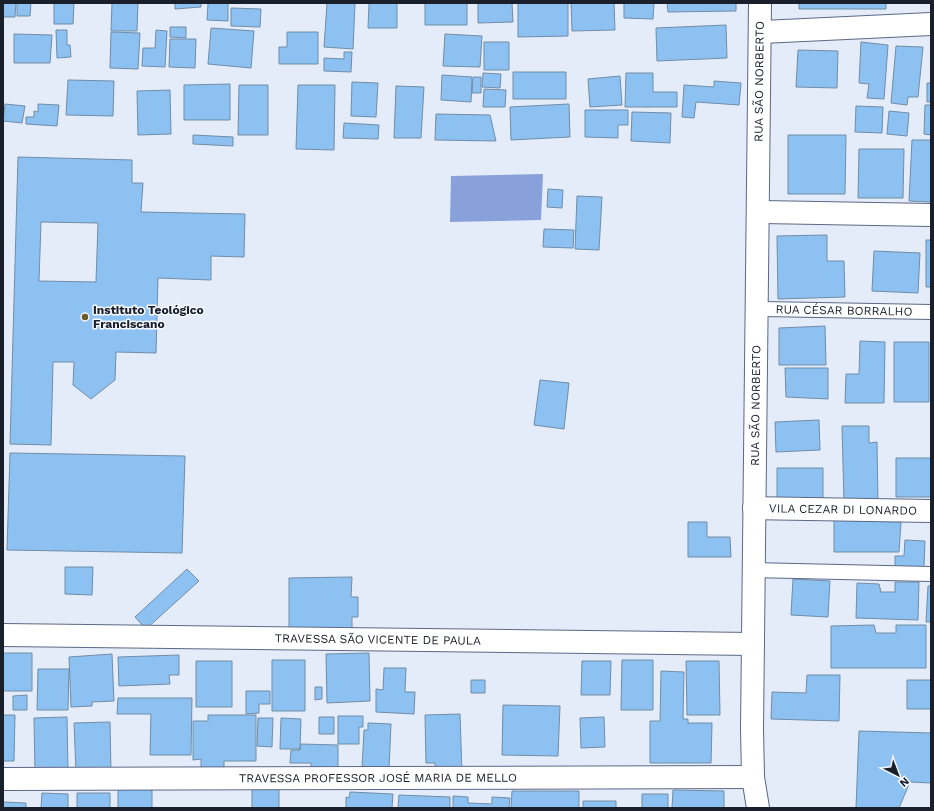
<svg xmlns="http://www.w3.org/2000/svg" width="934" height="811" font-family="'Work Sans',sans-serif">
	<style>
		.water { fill: #89a1db }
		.building { fill: #8cc1f2; stroke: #718da7; fill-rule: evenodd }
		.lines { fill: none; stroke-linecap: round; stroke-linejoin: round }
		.lane-casing { stroke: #5c6887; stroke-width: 16 }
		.street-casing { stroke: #5c6887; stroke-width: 24 }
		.secondary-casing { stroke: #5c6887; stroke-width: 24 }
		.lane { stroke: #fff; stroke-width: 14 }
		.street { stroke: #fff; stroke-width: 22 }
		.secondary { stroke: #fff; stroke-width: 22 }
		.poi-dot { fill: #6d5928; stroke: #f5f8ff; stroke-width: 1.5 }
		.labels { text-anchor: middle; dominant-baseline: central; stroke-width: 3; stroke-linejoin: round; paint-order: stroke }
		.street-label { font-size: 12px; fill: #191f2b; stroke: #f5f8ff }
		.poi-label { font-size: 12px; font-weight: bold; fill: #191f2b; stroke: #f5f8ff; text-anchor: start }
	</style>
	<rect width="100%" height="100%" fill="#e4ebf9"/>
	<path class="water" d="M543,174L541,220L450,222L451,176Z"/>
	<path class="building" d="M3,3H16L15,17H3Z
		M17,3H31L30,16H17Z
		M54,3H74L73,24H54Z
		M112,3H138L137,31H111Z
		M175,3H201V7L175,9Z
		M208,3H228V21L207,20Z
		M327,3H355L353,49L324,47Z
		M369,3H397V28H368Z
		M425,3H467V25H425Z
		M478,3H512L513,22L478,23Z
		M518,3H568V36L518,37Z
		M571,3H614L615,30L572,31Z
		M624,3H654L653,19L624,18Z
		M667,3H736V11L668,12Z
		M799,3H886V9H799Z
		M231,8L261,9L260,27L231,26Z
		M726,25L727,58L657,61L656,28Z
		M170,27H186V38L170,37Z
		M211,28L254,31L251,68L208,64Z
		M56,30H67V45H70L71,57L57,58Z
		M156,30L167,31L165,67L142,66L143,48H155Z
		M111,32L140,33L138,69L110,68Z
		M287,32H318V64H279V47H287Z
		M14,34L52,35L50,63H14Z
		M445,34L482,36L480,67L443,66Z
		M170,39H196L195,68L169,67Z
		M484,42H509V70H484Z
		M861,42L888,45L884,99L867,98L869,84L859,83Z
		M896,46L923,47L918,97H908L907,105L891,103Z
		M798,50L838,51L837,88L796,87Z
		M344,52H352L351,72L324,71V58L344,59Z
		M513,72H566V99H513Z
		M483,73L501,74L500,88L482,87Z
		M626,73H653V92H677V107H625Z
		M442,75L472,77L471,102L441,100Z
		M620,76L622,105L590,107L588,79Z
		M473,77H481V93H472Z
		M68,80L114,81L113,116L66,115Z
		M714,81L741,83L739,105L696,102L694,118L682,117L684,85L714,87Z
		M352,82L378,83L376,117L351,116Z
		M927,83H931V102H927Z
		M230,84V120H184V85Z
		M239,85H268V135H238Z
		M298,85H335L334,150L296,149Z
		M396,86L424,87L421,138H394Z
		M484,89L506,90L505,107H483Z
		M170,90L171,134L138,135L137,91Z
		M5,104L25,106L22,123L3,121Z
		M38,104L59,105L57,126L26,124V117H34V111L38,112Z
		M569,104L570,137L511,140L510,107Z
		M925,105H931V135L924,134Z
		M856,106L883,107L882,133L855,132Z
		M585,110H628V125H618V138L585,137Z
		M889,111L909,113L907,136L887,134Z
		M632,112L671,113L670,143L631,141Z
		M436,114L490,115L496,141L435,140Z
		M344,123L379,125L378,139L343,138Z
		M193,135L233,137V146L193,144Z
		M788,135H846L845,194H788Z
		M912,140H931V202L909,201Z
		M859,149H904L903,198H858Z
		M18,157L132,160V183H143L141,212L245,214L244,257L211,256V280L158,278L156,353L116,352L115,380L91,399L73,385L74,362H53L51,445L10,444ZM41,222L98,223L96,282L39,281Z
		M548,189L563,190L562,208L547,207Z
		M577,196L602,197L599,250L575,249Z
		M544,229L574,230L573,248L543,247Z
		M827,235V261H844L845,297L778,299L777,236Z
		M926,240H931V287H926Z
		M874,251L920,253L918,293L872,291Z
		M825,326L826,365H779V328Z
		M860,341L885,342L884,403H845L846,374H859Z
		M894,342H929V402H894Z
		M785,368H828V399L786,397Z
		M540,380L569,383L564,429L534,425Z
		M819,420L820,450L776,452L775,422Z
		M842,426H869V443L877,442L878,502L844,503Z
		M10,453L185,456L182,553L7,550Z
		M896,458H931V497H896Z
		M777,468H823V500H777Z
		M834,520L901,522L899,552H834Z
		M688,522H707V537H730L731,557H688Z
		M905,540L925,541L924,567H895V556H904Z
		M65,567H93L92,595L65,594Z
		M187,569L199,581L146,629L135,617Z
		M352,577L351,597H358V617H352V629L289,630V578Z
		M793,579L830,581L828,617L791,615Z
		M895,582H919L918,620L856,618L857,583L879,584L881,592H895Z
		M928,586H931V622H926Z
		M874,625L876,633H896V625H926V668H831V626Z
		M3,653H32V691H3Z
		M369,653L370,701L327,703L326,654Z
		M112,654L114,701L92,702V706L71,707L69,657Z
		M179,655V675H169L170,684L119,686L118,657Z
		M272,660H305V711H272Z
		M622,660H653V710H621Z
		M196,661H232V707H196Z
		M582,661H611L610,695H581Z
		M686,661H719L720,715H687Z
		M384,668H406L405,692H415L414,714L376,712V689L383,690Z
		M38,669H69L68,710H37Z
		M661,671L684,672L683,719H688V723H712L711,763H650V721H660Z
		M807,675H840L839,721L771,719L772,692L806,693Z
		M471,680H485V693H471Z
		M907,680H931V709H907Z
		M315,687H322V699L315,700Z
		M246,691H270V704H259V713L246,714Z
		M27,695V710H13V696Z
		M118,698H192L191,755H150L151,714H117Z
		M503,705L560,706L558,756L502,755Z
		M460,714L462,773L435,774V763H426L425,715Z
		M3,715H15L14,761H3Z
		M208,715H256V761H224V769L201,770V759L193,760V721H208Z
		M338,716H363V727H359V744H338Z
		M67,717L68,771L35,773L34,718Z
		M319,717H334V734H319Z
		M604,717L605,747L581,748L580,718Z
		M258,718H273L272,747L257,746Z
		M281,718L301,719L300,749H280Z
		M110,722L111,771L76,772L74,723Z
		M368,723L391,724L389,769L362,768L364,730H368Z
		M859,731L931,733V783L910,782L899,808H856Z
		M301,744L338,745V771H311V763H290L291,750H300Z
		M152,788V808H118V789Z
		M252,789H279V808H252Z
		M673,790L724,791V808H672Z
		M512,791H579V808H511Z
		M350,792L393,794L392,808H346V797L349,798Z
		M42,793L68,794V808H41Z
		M77,793H110V808H77Z
		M642,794H668V808H642Z
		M399,795L450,797V808H398Z
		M453,796L468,797V803L492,804V797L510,798L509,808H453Z
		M583,801H616V808H583Z
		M3,802L26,803V808H3Z"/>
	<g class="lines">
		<defs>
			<g id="lane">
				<path id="s1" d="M758,309L931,312"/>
				<path d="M753,570L931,574"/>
			</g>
			<g id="street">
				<path d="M760,32L931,24"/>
				<path d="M758,212L931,215"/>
				<path id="s2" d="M754,508L931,511"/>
				<path id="s3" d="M3,635L753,644"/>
				<path id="s4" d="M3,779L753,777"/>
			</g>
			<g id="secondary">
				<path id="s5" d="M758,808L753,777L752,729L760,3"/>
			</g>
		</defs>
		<use href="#lane" class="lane-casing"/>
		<use href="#street" class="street-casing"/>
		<use href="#secondary" class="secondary-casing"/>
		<use href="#lane" class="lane"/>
		<use href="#street" class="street"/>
		<use href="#secondary" class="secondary"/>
	</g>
	<circle class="poi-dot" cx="85" cy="317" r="4"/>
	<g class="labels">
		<g class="street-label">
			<text stroke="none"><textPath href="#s5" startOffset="727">RUA SÃO NORBERTO</textPath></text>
			<text stroke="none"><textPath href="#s1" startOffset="86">RUA CÉSAR BORRALHO</textPath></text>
			<text stroke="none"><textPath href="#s5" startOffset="403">RUA SÃO NORBERTO</textPath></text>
			<text stroke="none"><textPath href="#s2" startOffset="89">VILA CEZAR DI LONARDO</textPath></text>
			<text stroke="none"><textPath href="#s3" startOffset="375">TRAVESSA SÃO VICENTE DE PAULA</textPath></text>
			<text stroke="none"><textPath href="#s4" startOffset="375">TRAVESSA PROFESSOR JOSÉ MARIA DE MELLO</textPath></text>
		</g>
		<g class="poi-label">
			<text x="93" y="310">Instituto Teológico<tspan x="93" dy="14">Franciscano</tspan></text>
		</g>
	</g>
	<rect width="934" height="811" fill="none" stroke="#191f2b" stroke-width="8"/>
	<g transform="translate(898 775) rotate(138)" stroke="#f5f8ff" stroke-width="3" paint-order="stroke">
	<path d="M0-3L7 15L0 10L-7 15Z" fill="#191f2b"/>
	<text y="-6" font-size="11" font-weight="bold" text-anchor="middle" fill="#191f2b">N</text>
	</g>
</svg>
